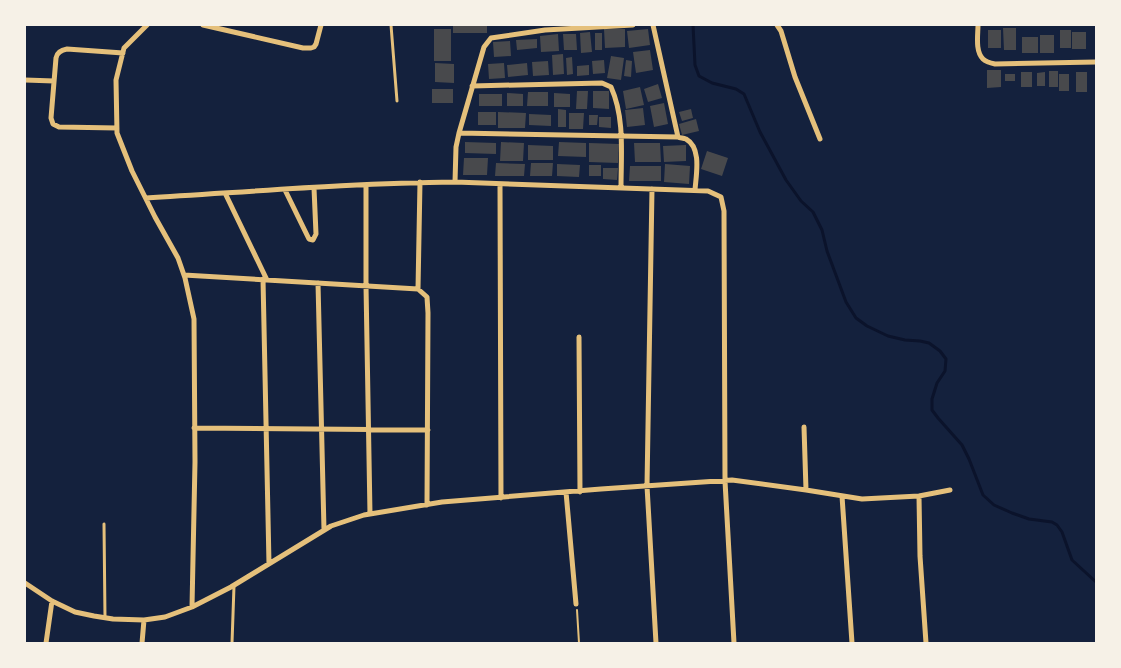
<svg xmlns="http://www.w3.org/2000/svg" width="1121" height="668" font-family="'Golos Text',sans-serif">
	<style>
		.lines { fill: none; stroke-linecap: round; stroke-linejoin: round }
		.stream { stroke: #0b132b; stroke-width: 3 }
		.building { fill: #48494c }
		.path { stroke: #e5c07b; stroke-width: 2 }
		.service { stroke: #e5c07b; stroke-width: 3 }
		.minor { stroke: #e5c07b; stroke-width: 5 }
	</style>
	<rect width="100%" height="100%" fill="#14213d"/>
	<g class="lines">
		<path class="stream" d="M693,25L695,65L699,76L712,83L736,89L744,94L760,132L786,180L801,201L813,212L822,230L827,251L846,302L856,318L867,326L888,336L905,340L920,341L929,343L940,351L946,359L945,371L937,383L932,399V410L938,418L962,445L969,459L983,495L994,505L1012,513L1029,519L1052,522L1057,525L1062,532L1072,560L1096,582"/>
	</g>
	<path class="building" d="M453,25H487V33H453Z
		M1003,28H1016V50H1004Z
		M434,29H451V61H434Z
		M604,29H625V47L605,48Z
		M648,29L650,45L629,48L627,31Z
		M988,30H1001V48H988Z
		M1060,30H1071V48H1060Z
		M590,32L592,52L581,53L580,33Z
		M1072,32H1086V49H1072Z
		M595,33H602V50H595Z
		M558,34L559,51L541,52L540,36Z
		M563,34H576L577,50H564Z
		M1040,35H1054V53H1040Z
		M1022,37H1038V53H1022Z
		M537,39V48L517,50L516,40Z
		M510,41L511,56L494,57L493,42Z
		M650,50L653,70L636,73L633,52Z
		M563,54L564,74L553,75L552,55Z
		M611,56L624,58L621,80L607,78Z
		M572,57L573,74L567,75L566,58Z
		M604,60L605,73L593,74L592,61Z
		M626,60L632,61L631,77L624,76Z
		M548,61L549,75L533,76L532,62Z
		M435,63L454,64V83L435,82Z
		M504,63L505,78L489,79L488,64Z
		M527,63L528,75L508,77L507,65Z
		M589,65V75L577,76V66Z
		M987,70H1001V87L987,88Z
		M1049,71H1058V87H1049Z
		M1021,72H1032V87H1021Z
		M1045,72V86H1037V73Z
		M1076,72H1087V92H1076Z
		M1005,74H1015V81H1005Z
		M1059,74H1069V91H1059Z
		M658,84L662,98L648,102L644,89Z
		M640,87L644,105L626,109L623,91Z
		M432,89H453V103H432Z
		M577,91H588L587,109H576Z
		M593,91H609V109L593,108Z
		M528,92H548V106H527Z
		M507,93L523,94V106H507Z
		M554,93L570,94V107H554Z
		M479,94H502V106H479Z
		M664,103L668,124L654,127L650,106Z
		M643,108L645,125L627,127L625,110Z
		M558,109L566,110V127H558Z
		M691,109L693,118L682,121L679,112Z
		M478,112H496V125H478Z
		M498,112L526,113L525,128H498Z
		M569,113H584L583,129H569Z
		M529,114L551,115V126L529,125Z
		M589,115H598L597,125H589Z
		M599,117H611V128L599,127Z
		M696,119L699,131L682,135L679,124Z
		M465,142L496,143V154L465,153Z
		M501,142L524,143L523,161H500Z
		M559,142L586,143V157L558,156Z
		M589,143L619,144L618,163L589,162Z
		M634,143H660L661,162H635Z
		M528,145L553,146V160H528Z
		M686,145V161L664,162L663,146Z
		M707,151L728,158L722,176L701,169Z
		M464,158H488L487,175H463Z
		M496,163L525,164L524,176H495Z
		M531,163H553L552,176H530Z
		M557,164L580,165L579,177L557,176Z
		M665,164L690,166L689,184L664,182Z
		M589,165H601V176H589Z
		M630,166H661V181H629Z
		M603,168H618L617,180L603,179Z"/>
	<g class="lines">
		<path class="path" d="M577,610L579,643"/>
		<path class="service" d="M391,25L397,101
			M104,524L105,618
			M232,643L234,586"/>
		<path class="minor" d="M147,25L124,48L116,80L117,133L132,171L155,217L178,258L185,278L194,319L195,462L192,607
			M203,25L303,48H311L314,47L316,44L321,25
			M653,25L678,137
			M777,25L781,31L795,77L820,139
			M978,25C978,35 975,51 983,59C986,62 990,63 995,64L1096,62
			M25,80L54,81
			M472,86L602,83L611,87C625,118 621,154 621,188
			M117,128L59,127L53,124L51,118L56,58C57,52 61,50 67,49L123,53
			M459,133L678,137C680,138 683,138 686,139C702,148 696,175 695,190
			M455,182L456,147L459,133L484,47L491,38L545,30L633,25
			M500,184L501,498
			M366,185V286L370,514
			M652,189L647,486L656,643
			M285,190L307,235L309,239L313,240L316,234L314,188
			M225,193L267,280
			M146,198C248,192 352,183 455,182L708,191L721,197L724,211L725,481L734,643
			M184,275L418,289L420,182
			M263,279L269,564
			M318,283L324,530
			M418,289L427,297L428,313L427,505
			M579,337L580,492
			M804,427L806,490
			M194,428L428,430
			M566,492L576,604
			M842,496L852,643
			M919,496L920,556L926,643
			M25,583L52,601L75,612L94,616L113,619L144,620L165,617L192,607L231,587L331,526L364,515L442,502L601,489L732,480L806,490L862,499L919,496L950,490
			M46,643L52,601
			M142,643L144,620"/>
	</g>
	<rect width="1121" height="668" fill="none" stroke="#f6f1e7" stroke-width="52"/>
</svg>
